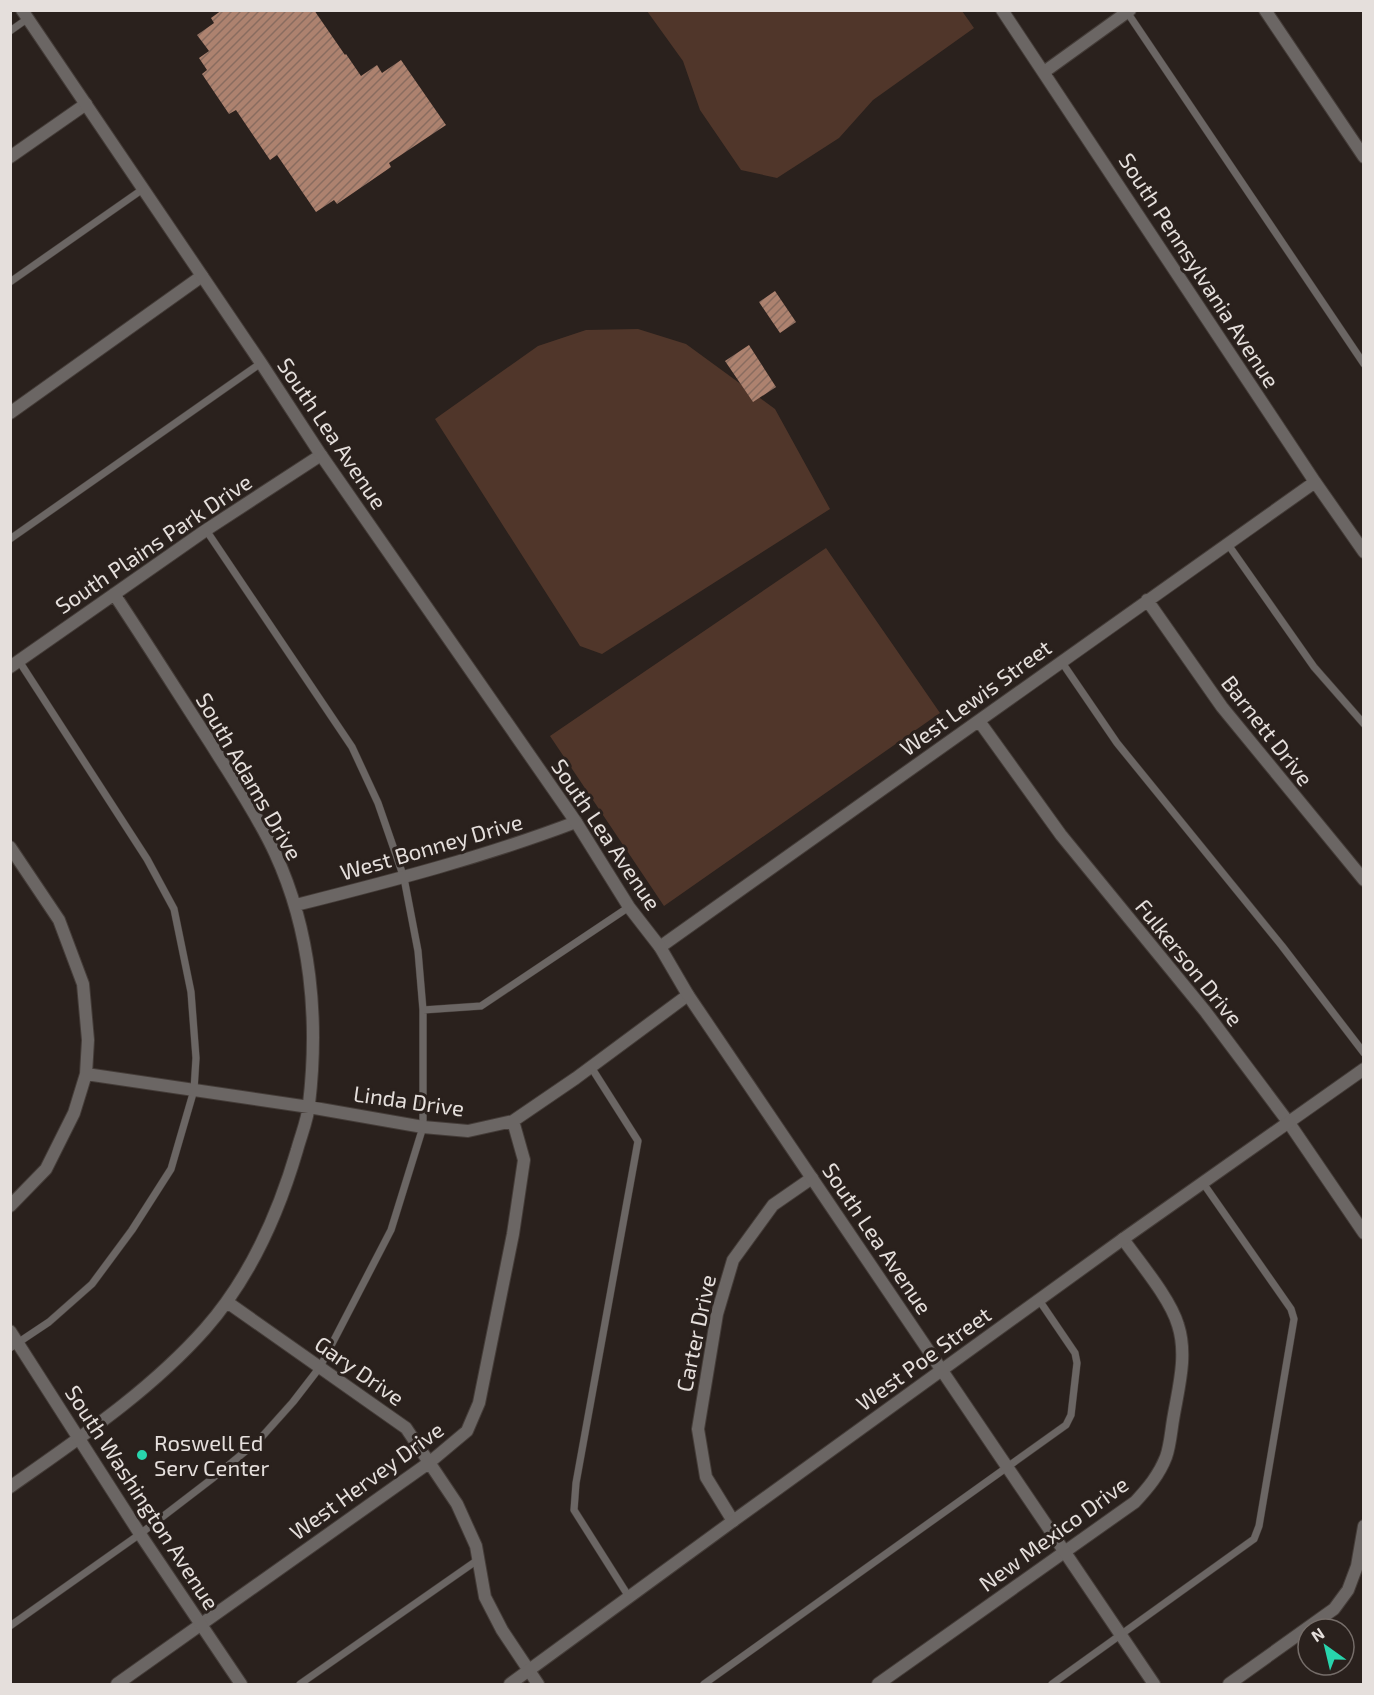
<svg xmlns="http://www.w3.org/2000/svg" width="1374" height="1695" font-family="'Exo 2',sans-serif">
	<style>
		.pitch { fill: #50362a }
		.building { fill: url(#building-hatch) }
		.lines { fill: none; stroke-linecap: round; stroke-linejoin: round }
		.service-casing { stroke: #443c38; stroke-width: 8 }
		.minor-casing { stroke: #443c38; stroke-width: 14 }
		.tertiary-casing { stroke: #443c38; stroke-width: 14 }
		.service { stroke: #6b6664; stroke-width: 7 }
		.minor { stroke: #6b6664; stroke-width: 12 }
		.tertiary { stroke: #6b6664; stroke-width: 12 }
		.poi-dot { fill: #28d5ad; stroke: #2a211d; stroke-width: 2 }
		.labels { text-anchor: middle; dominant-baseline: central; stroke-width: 6; stroke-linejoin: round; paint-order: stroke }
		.street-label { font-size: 22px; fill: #e5dfdc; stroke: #2a211d }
		.poi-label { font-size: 22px; fill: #e5dfdc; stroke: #2a211d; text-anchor: start }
	</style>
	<defs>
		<pattern id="building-hatch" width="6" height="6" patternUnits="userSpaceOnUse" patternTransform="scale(1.5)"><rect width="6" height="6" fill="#ad826f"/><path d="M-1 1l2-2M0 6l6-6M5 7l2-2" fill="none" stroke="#896c5f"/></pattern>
	</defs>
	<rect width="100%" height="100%" fill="#2a211d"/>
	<path class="pitch" d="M647,11H962L974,28L873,100L839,138L777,178L741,170L700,110L683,61Z
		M638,329L686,344L775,409L830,509L602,654L580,646L435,419L538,346L586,330Z
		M826,548L940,713L664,906L550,736Z"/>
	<path class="building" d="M222,10H314L345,55L346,54L361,76L377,65L382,73L401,60L446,125L389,163L391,167L337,204L334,200L316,212L277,155L270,160L236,110L229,114L202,74L207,70L199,58L209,51L197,35L214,23L211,18Z
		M775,291L796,322L780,333L759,302Z
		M749,345L776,387L753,402L725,361Z"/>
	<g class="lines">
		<defs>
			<path id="service" d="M1127,12L1364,364
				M10,31L27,19
				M10,282L143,189
				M10,539L261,363
				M1227,543L1314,667L1364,724
				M1061,661L1117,743L1282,946L1364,1053
				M423,1010L481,1006L629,907
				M591,1067L638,1141L576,1483L574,1510L629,1597
				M10,1348L49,1322L92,1284L132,1230L171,1169L194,1090L196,1058L191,992L174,909L147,859L19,661
				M10,1626L140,1534L213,1478L259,1440L293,1402L320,1367L391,1230L423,1127V1010L418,951L404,878L378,803L352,747L206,530
				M300,1684L479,1559
				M704,1684L1066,1425L1071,1415L1077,1363L1075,1353L1039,1300
				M1052,1684L1254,1539L1259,1526L1294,1319L1291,1309L1203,1183"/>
			<path id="minor" d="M1002,10L1315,482L1364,552
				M1265,10L1364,157
				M1044,72L1130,10
				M10,157L86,104
				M10,413L202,276
				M1147,600L1222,707L1364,880
				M10,667L206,530L321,455
				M979,721L1061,835L1205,1011L1289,1123L1364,1233
				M10,847L59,920L83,984L88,1040L86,1074L74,1113L46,1169L10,1206
				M296,905C391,881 484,857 576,822
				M660,947L1315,482
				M86,1074L309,1107L423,1127L468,1131L513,1121L576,1078L688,995
				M227,1302L406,1428L457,1504L476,1546L485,1597L502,1630L538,1684
				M10,1487C78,1439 149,1392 205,1329C250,1278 278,1215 297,1150C301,1135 308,1119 309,1104C319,1019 311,931 275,853C258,816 234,781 213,747C180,696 148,645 114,594
				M733,1521L706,1477L698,1429L717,1314L733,1260L773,1205L812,1178
				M117,1684L430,1462L467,1431L479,1403L513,1234L524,1160L513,1121
				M878,1684L1135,1502C1148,1488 1159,1475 1166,1457C1170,1446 1171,1432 1173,1420C1178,1389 1188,1356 1178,1325C1170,1298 1140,1263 1123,1239
				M1229,1684L1334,1609L1348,1590L1357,1566L1364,1526"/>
			<path id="tertiary" d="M22,10L261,363L321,455L576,822L629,907L660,947L688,995L1154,1684
				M10,1331L140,1534L241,1684
				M510,1684L733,1521L1123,1239L1364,1069"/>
		</defs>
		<use href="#service" class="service-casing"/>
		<use href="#minor" class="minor-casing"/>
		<use href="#tertiary" class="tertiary-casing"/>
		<use href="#service" class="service"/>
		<use href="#minor" class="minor"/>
		<use href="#tertiary" class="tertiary"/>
	</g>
	<circle class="poi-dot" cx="142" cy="1455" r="6"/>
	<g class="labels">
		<g class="street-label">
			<text transform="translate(1200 270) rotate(57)">South Pennsylvania Avenue</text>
			<text transform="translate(333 433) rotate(56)">South Lea Avenue</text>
			<text transform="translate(153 543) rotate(-34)">South Plains Park Drive</text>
			<text transform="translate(975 697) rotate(-36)">West Lewis Street</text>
			<text transform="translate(1268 730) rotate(52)">Barnett Drive</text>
			<text transform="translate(250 776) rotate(60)">South Adams Drive</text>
			<text transform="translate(607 834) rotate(56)">South Lea Avenue</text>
			<text transform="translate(431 846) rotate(-16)">West Bonney Drive</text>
			<text transform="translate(1190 962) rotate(51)">Fulkerson Drive</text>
			<text transform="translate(409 1100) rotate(8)">Linda Drive</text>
			<text transform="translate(878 1238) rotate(56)">South Lea Avenue</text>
			<text transform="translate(695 1333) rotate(-78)">Carter Drive</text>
			<text transform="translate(923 1358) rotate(-36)">West Poe Street</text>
			<text transform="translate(360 1370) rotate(35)">Gary Drive</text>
			<text transform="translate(366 1480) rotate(-36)">West Hervey Drive</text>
			<text transform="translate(143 1497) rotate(57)">South Washington Avenue</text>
			<text transform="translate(1053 1533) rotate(-36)">New Mexico Drive</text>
		</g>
		<g class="poi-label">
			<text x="154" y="1442">Roswell Ed<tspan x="154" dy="25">Serv Center</tspan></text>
		</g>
	</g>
	<rect width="1374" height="1695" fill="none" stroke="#e5dfdc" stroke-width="24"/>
	<g transform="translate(1326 1647) rotate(326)"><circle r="28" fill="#2a211d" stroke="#756d69" stroke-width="1.5"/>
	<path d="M0-4.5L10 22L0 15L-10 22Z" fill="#28d5ad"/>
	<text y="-9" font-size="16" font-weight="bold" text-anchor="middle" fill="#e5dfdc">N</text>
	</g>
</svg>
